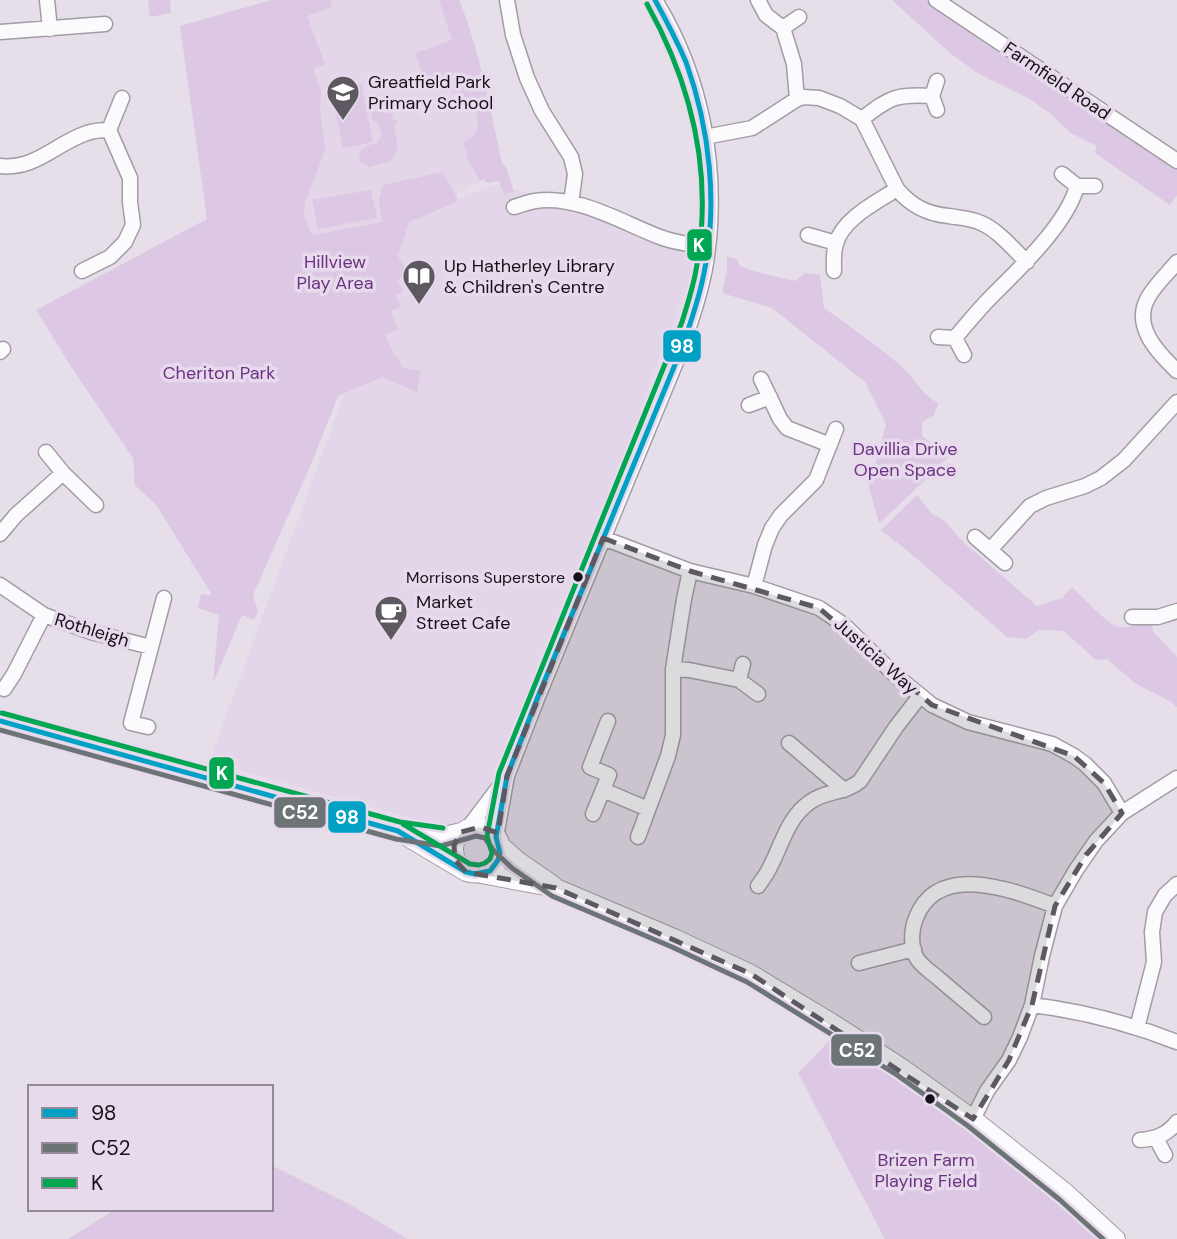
<svg xmlns="http://www.w3.org/2000/svg" width="1177" height="1239" font-family="'DM Sans',sans-serif">
	<style>
		.built { fill: #e4d6e9 }
		.green { fill: #dcc7e4 }
		.lines { fill: none; stroke-linecap: round; stroke-linejoin: round }
		.minor-casing { stroke: #a29da4; stroke-width: 17 }
		.tertiary-casing { stroke: #a29da4; stroke-width: 20 }
		.minor { stroke: #fbfafc; stroke-width: 14 }
		.tertiary { stroke: #fbfafc; stroke-width: 18 }
		.bus-1-casing { stroke: #e7daed; stroke-width: 10 }
		.bus-2-casing { stroke: #e7daed; stroke-width: 10 }
		.bus-3-casing { stroke: #e7daed; stroke-width: 10 }
		.bus-1 { stroke: #01a1c5; stroke-width: 5 }
		.bus-2 { stroke: #6c7476; stroke-width: 5 }
		.bus-3 { stroke: #00a651; stroke-width: 5 }
		.marked { fill: #5e5960; fill-opacity: 0.2; stroke: #5e5960; stroke-width: 5; stroke-dasharray: 14 9; stroke-linejoin: round }
		.bus-dot { fill: #151117; stroke: #e7daed; stroke-width: 2.5 }
		.labels { text-anchor: middle; dominant-baseline: central; stroke-width: 7; stroke-linejoin: round; paint-order: stroke }
		.bus-label { font-size: 16px; fill: #151117; stroke: #e7daed; text-anchor: end }
		.street-label { font-size: 18px; fill: #151117; stroke: #e7daed }
		.poi-label { font-size: 18px; fill: #151117; stroke: #e7daed; text-anchor: start }
		.park-label { font-size: 18px; fill: #6c3181; stroke: #e7daed }
		.line-badge { stroke: #e7daed; stroke-width: 2.5 }
		.badge-label { font-size: 19px; text-anchor: middle; font-weight: bold; fill: #fff }
	</style>
	<rect width="100%" height="100%" fill="#e6dee9"/>
	<path class="built" d="M272,0H459L465,15L489,98L501,159L502,164L506,167L437,204L389,221L268,244L180,26Z
		M496,184L705,240L479,837L209,762L409,218Z"/>
	<path class="green" d="M148,0H170L171,13L150,17Z
		M272,0H330L332,7L307,16L325,64L313,69L321,91L320,109L325,150L305,203L304,216L307,225L313,235L382,222L379,200L383,185L442,172L457,197V202L409,222L398,256L406,271L398,280L403,292L396,295L400,307L390,311L398,329L385,335L395,356L398,358L403,368L421,371L417,392L382,377L338,396L311,464L253,595L258,611L254,620L242,615L213,683L219,615L198,608L201,594L212,595L157,506L135,485L133,458L72,368L36,310L207,219L180,26Z
		M439,0H459C480,51 489,106 501,159L502,164L506,167L514,192L504,194L499,181L490,183L485,182L484,179L480,181L466,156L468,154L463,143C467,140 474,136 476,132C478,128 478,120 477,116C471,93 448,87 428,91L415,53L452,40Z
		M892,0H926L1177,167V195L1170,205L1095,153L1097,146L1071,133L1051,114L1030,99L979,74L950,53Z
		M361,84L373,142L343,148L331,90Z
		M368,95C376,104 384,106 395,106L392,119L397,120V124L394,125L398,149L390,161L369,167L360,162L359,159L360,151L366,146L377,143L382,135L379,125L372,120L371,113L376,111L374,103L369,104Z
		M371,190L377,218L318,229L312,200Z
		M727,257L737,259L740,266L753,271L795,281L805,273L820,275L824,308C850,326 876,345 900,365C914,376 922,397 939,403L933,416L922,422V436L949,457L881,522L879,523L869,487L886,424L865,382L772,308L722,293L727,271Z
		M917,495L932,514L945,521L962,541L1037,606L1062,598L1072,587C1082,596 1106,623 1118,627C1129,629 1140,623 1151,623L1153,631L1177,657V707L1170,701L1136,684L1107,659L1096,660L1064,631L1039,630L1026,639L1007,637L909,552L881,530Z
		M841,1029L1116,1239H885L798,1073Z
		M271,1165L353,1206L407,1239H68L116,1209H271Z"/>
	<g class="lines">
		<defs>
			<path id="minor" d="M47,0L50,29
				M507,0L513,35L527,78L542,111L571,157L575,174L571,203
				M758,0L766,15L783,28L794,64L797,99
				M936,0L1177,161
				M783,28L799,17
				M0,32L105,24
				M937,81L932,96L937,110
				M862,119C890,97 896,94 932,96
				M705,137L752,128L797,99L804,97L819,98L840,106L862,119L897,189C911,206 927,214 949,216C960,218 971,218 981,223C998,230 1013,249 1027,262
				M0,166C36,170 56,143 87,133C95,130 102,130 109,130
				M1062,174L1077,186H1095
				M514,207C521,205 528,202 535,201C576,194 623,223 660,237C675,243 692,244 708,248
				M808,235L836,243
				M1177,262C1168,273 1156,284 1149,296C1131,325 1157,352 1177,371
				M82,271L110,257L125,242L133,225L130,202V178L109,130L122,98
				M834,271C834,262 833,253 836,244C842,219 877,202 897,189
				M938,337L955,338L964,355
				M955,338C967,324 978,310 991,297C1019,269 1067,224 1077,186
				M0,352L3,349
				M761,379L780,419L787,428L830,445
				M749,405L770,397
				M46,452L63,473L96,505
				M0,534L16,515L63,473
				M975,537L1005,563
				M603,538L690,571L754,586L819,608L844,625L894,674L932,705L968,722L1052,744L1074,756L1085,764L1104,783L1122,813
				M990,550L1030,506L1046,498L1085,486L1101,478L1124,460L1177,402
				M0,585L44,615L91,632L151,647
				M754,586L765,545L772,528L781,515L816,480L836,429
				M1132,617H1158L1177,611
				M673,669L689,670L739,680L758,694
				M739,680L743,664
				M4,689L14,674L44,615
				M148,727L131,723L164,598
				M789,743L844,790
				M603,790L648,809
				M593,814L609,775L590,767L608,721
				M468,828L505,779
				M496,837L507,776L537,699L681,350C691,322 701,293 706,263C720,172 703,78 655,0
				M638,837L668,756L673,735V669L684,599L690,571
				M758,886C762,880 767,874 770,867C782,845 787,818 810,802C826,790 845,794 860,781L896,727L920,696
				M859,963L914,949
				M1032,1005C1081,1011 1131,1024 1177,1042
				M984,1017C969,1004 953,991 938,978C932,973 923,967 918,960C910,949 911,930 916,918C938,860 1015,891 1055,906
				M1137,1028L1154,962L1152,932L1155,912L1165,895L1177,884
				M973,1119L987,1091L1009,1060L1020,1037L1032,1005L1042,956L1055,906L1076,870L1096,841L1122,813L1177,778
				M1156,1138L1165,1155
				M1140,1140C1155,1139 1167,1135 1177,1122"/>
			<path id="tertiary" d="M0,721L398,831L441,837L461,832
				M404,835L466,872C488,879 512,859 497,837C479,812 439,835 460,867
				M500,845L518,861L553,885
				M481,874L556,888L676,939L751,974L832,1023L902,1068L973,1119L1066,1193L1116,1239"/>
		</defs>
		<use href="#minor" class="minor-casing"/>
		<use href="#tertiary" class="tertiary-casing"/>
		<use href="#minor" class="minor"/>
		<use href="#tertiary" class="tertiary"/>
		<defs>
			<path id="bus-1" d="M0,721L398,831L466,872L475,874L490,871L498,860L500,853L496,837L507,776L537,699L681,350C690,325 699,299 704,273C718,204 710,129 686,62C677,41 666,20 655,0"/>
			<path id="bus-2" d="M0,730L396,839L441,846L476,836L485,838L494,851L512,868L552,896L672,947L747,982L897,1075L968,1126L1060,1200L1103,1239"/>
			<path id="bus-3" d="M2,713L400,822L443,828
				M403,824L470,864L479,865L485,863L490,859L492,853L487,836L499,773L682,322C687,305 693,288 696,270C714,175 693,87 647,4"/>
		</defs>
		<use href="#bus-1" class="bus-1-casing"/>
		<use href="#bus-2" class="bus-2-casing"/>
		<use href="#bus-3" class="bus-3-casing"/>
		<use href="#bus-1" class="bus-1"/>
		<use href="#bus-2" class="bus-2"/>
		<use href="#bus-3" class="bus-3"/>
	</g>
	<path class="marked" d="M603,538L690,571L819,608L932,705L1074,756L1104,783L1122,813L1086,855L1055,906L1032,1005L1009,1060L973,1119L751,974L556,888L466,872L455,860L454,845L461,832L480,827L498,833L507,776Z"/>
	<defs>
		<symbol id="school-pin" viewBox="-11 -11 22 30"><path d="M0 17L-7.5 6A9.5 9.5 0 1 1 7.5 6Z" fill="#5e5960" stroke="#e7daed"/><path d="M0-5L7-2L0 1L-7-2ZM-4 1L0 2.5L4 1V4Q0 6-4 4Z" fill="#fff"/></symbol>
		<symbol id="library-pin" viewBox="-11 -11 22 30"><path d="M0 17L-7.5 6A9.5 9.5 0 1 1 7.5 6Z" fill="#5e5960" stroke="#e7daed"/><path d="M-6-4Q-3-5.5-.7-3.5V5Q-3 3-6 4ZM6-4Q3-5.5 .7-3.5V5Q3 3 6 4Z" fill="#fff"/></symbol>
		<symbol id="cafe-pin" viewBox="-11 -11 22 30"><path d="M0 17L-7.5 6A9.5 9.5 0 1 1 7.5 6Z" fill="#5e5960" stroke="#e7daed"/><path d="M-5.5-4.5H6V0H3Q3 3.5 0 3.5H-2.5Q-5.5 3.5-5.5 0ZM3-3.2v2h1.7v-2ZM-6 4.5H4V6H-6Z" fill="#fff"/></symbol>
	</defs>
	<g fill-rule="evenodd">
		<use href="#school-pin" x="324" y="73" width="38" height="52"/>
		<use href="#library-pin" x="400" y="257" width="38" height="52"/>
		<use href="#cafe-pin" x="372" y="593" width="38" height="52"/>
	</g>
	<g class="bus-dot">
		<circle cx="578" cy="577" r="6"/>
		<circle cx="930" cy="1099" r="6"/>
	</g>
	<g class="labels">
		<g class="bus-label">
			<text x="565" y="577">Morrisons Superstore</text>
		</g>
		<g class="street-label">
			<text transform="translate(1057 81) rotate(34)">Farmfield Road</text>
			<text transform="translate(92 630) rotate(17)">Rothleigh</text>
			<text transform="translate(876 656) rotate(42)">Justicia Way</text>
		</g>
		<g class="poi-label">
			<text x="368" y="82">Greatfield Park<tspan x="368" dy="21">Primary School</tspan></text>
			<text x="444" y="266">Up Hatherley Library<tspan x="444" dy="21">&amp; Children's Centre</tspan></text>
			<text x="416" y="602">Market<tspan x="416" dy="21">Street Cafe</tspan></text>
		</g>
		<g class="park-label">
			<text x="335" y="262">Hillview<tspan x="335" dy="21">Play Area</tspan></text>
			<text x="219" y="373">Cheriton Park</text>
			<text x="905" y="449">Davillia Drive<tspan x="905" dy="21">Open Space</tspan></text>
			<text x="926" y="1160">Brizen Farm<tspan x="926" dy="21">Playing Field</tspan></text>
		</g>
	</g>
	<g class="line-badge">
		<rect x="686" y="228" width="27" height="34" rx="7" fill="#00a651"/>
		<rect x="662" y="329" width="40" height="34" rx="7" fill="#01a1c5"/>
		<rect x="208" y="756" width="27" height="34" rx="7" fill="#00a651"/>
		<rect x="273" y="796" width="54" height="33" rx="7" fill="#6c7476"/>
		<rect x="327" y="800" width="40" height="34" rx="7" fill="#01a1c5"/>
		<rect x="830" y="1033" width="53" height="34" rx="7" fill="#6c7476"/>
	</g>
	<g class="badge-label">
		<text x="699" y="252">K</text>
		<text x="682" y="353">98</text>
		<text x="222" y="780">K</text>
		<text x="300" y="819">C52</text>
		<text x="347" y="824">98</text>
		<text x="857" y="1057">C52</text>
	</g>
	<rect x="28" y="1085" width="245" height="126" fill="#e7daed" stroke="#938a97" stroke-width="2"/>
	<rect x="42" y="1108" width="35" height="10" fill="#01a1c5" stroke="#938a97" stroke-width="2"/>
	<text x="91" y="1120" font-size="21" fill="#151117">98</text>
	<rect x="42" y="1143" width="35" height="10" fill="#6c7476" stroke="#938a97" stroke-width="2"/>
	<text x="91" y="1155" font-size="21" fill="#151117">C52</text>
	<rect x="42" y="1178" width="35" height="10" fill="#00a651" stroke="#938a97" stroke-width="2"/>
	<text x="91" y="1190" font-size="21" fill="#151117">K</text>
</svg>
